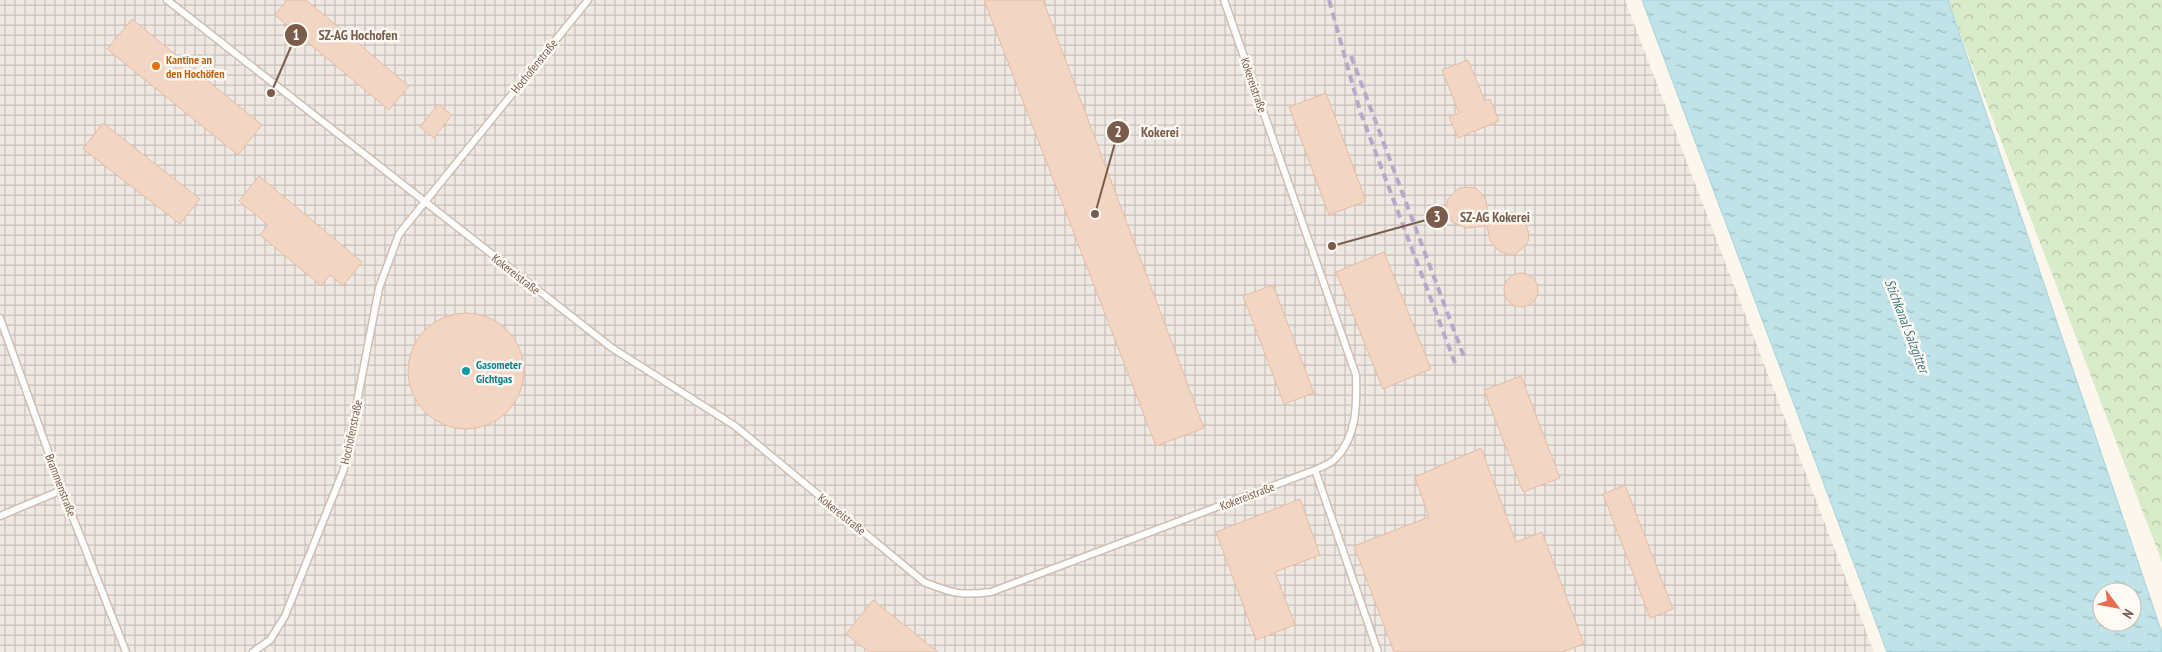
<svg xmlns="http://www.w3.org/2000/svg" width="2162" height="652" font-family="'PT Sans Narrow',sans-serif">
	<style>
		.industrial { fill: url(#industrial-grid) }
		.forest { fill: url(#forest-crowns) }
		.water { fill: url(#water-ripples); stroke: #a5d3da; fill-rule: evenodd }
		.building { fill: #f3d5c3; stroke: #e6bba3 }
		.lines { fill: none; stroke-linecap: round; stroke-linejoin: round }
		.service-casing { stroke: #d1beb0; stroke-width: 9 }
		.service { stroke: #fff; stroke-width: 6 }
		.rail { stroke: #b9a8c9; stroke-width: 4; stroke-dasharray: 8 5; stroke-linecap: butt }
		.food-dot { fill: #e8710a; stroke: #fffaf3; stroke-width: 2 }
		.culture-dot { fill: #0f9aa8; stroke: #fffaf3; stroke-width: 2 }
		.labels { text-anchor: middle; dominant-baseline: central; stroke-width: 5; stroke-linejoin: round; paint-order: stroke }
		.food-label { font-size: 12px; font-weight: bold; fill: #c56008; stroke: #fffaf3; text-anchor: start }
		.street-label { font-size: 12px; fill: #7a5c4d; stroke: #fffaf3 }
		.culture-label { font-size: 12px; font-weight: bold; fill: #0d838f; stroke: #fffaf3; text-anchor: start }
		.water-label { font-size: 14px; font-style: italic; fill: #437c86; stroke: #fffaf3 }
		.leader { fill: none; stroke: #7a5c4d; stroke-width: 2 }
		.callout-dot { fill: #7a5c4d; stroke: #fffaf3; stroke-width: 2 }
		.mark-label { font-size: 15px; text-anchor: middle; font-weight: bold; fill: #fff }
		.callout-label { font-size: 14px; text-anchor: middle; font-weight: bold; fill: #7a5c4d; stroke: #fffaf3; stroke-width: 5; stroke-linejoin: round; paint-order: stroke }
	</style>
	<defs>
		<pattern id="industrial-grid" width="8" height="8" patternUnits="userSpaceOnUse" patternTransform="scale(1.25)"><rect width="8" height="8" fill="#efe9e4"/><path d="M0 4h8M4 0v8" fill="none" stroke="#c7c0bb"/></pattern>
		<pattern id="forest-crowns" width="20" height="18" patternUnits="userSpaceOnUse" patternTransform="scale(1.25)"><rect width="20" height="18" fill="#d8ecc9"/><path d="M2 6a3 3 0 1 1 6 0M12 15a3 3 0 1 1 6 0" fill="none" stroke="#b4c2a5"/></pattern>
		<pattern id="water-ripples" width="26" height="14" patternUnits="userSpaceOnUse" patternTransform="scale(1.25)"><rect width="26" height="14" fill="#bfe3e8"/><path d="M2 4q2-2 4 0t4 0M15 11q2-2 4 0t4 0" fill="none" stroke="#a0bbbe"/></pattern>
	</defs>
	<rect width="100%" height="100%" fill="#fdf6ec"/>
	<path class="industrial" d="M0,0H1625L1874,652H0Z"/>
	<path class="forest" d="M1948,0H2162V562L1969,57Z"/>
	<path class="water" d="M1642,0H1948L2162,633V652H1887ZM2102,592H2132V622H2102Z"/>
	<path class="building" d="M287,0H306L409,86L389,110L275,15Z
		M984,0H1043L1204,428L1156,446Z
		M132,19L262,125L238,155L107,49Z
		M1468,60L1485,101L1490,99L1499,121L1458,138L1449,117L1459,113L1442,70Z
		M1326,93L1366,201L1329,215L1289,107Z
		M438,104L452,115L434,138L420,127Z
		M103,123L200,199L180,224L83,149Z
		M259,176L362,262L343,286L330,275L321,286L260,235L268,225L239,201Z
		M1467,187L1475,188L1481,193L1486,200L1488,215L1510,212L1517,214L1524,219L1529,234L1528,242L1523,248L1514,255L1500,252L1490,241L1487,226L1466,228L1452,222L1446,207L1448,199L1459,188Z
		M1384,252L1431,369L1383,389L1336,272Z
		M1504 290a17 17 0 1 1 34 0a17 17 0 1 1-34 0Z
		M1273,285L1314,393L1284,404L1243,296Z
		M408 371a58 58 0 1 1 116 0a58 58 0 1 1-116 0Z
		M1521,376L1560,478L1523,492L1484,390Z
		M1481,448L1516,542L1542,532L1584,644L1562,652H1394L1354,546L1429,517L1415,477Z
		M1625,485L1673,609L1650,618L1603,494Z
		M1300,499L1320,555L1275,572L1295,625L1256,640L1216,532Z
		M873,600L938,652H869L846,634Z"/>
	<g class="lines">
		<defs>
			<path id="service" d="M167,0L612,348L735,426L924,582C951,593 961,596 991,592L1315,470C1321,467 1330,464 1335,459C1357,437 1357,404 1356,375L1224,0
				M0,318L62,490L126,652
				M1315,470L1378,652
				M0,516L62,490
				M253,652L270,640L285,616L344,469L379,288L399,234L588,0"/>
		</defs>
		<use href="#service" class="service-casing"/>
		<use href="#service" class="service"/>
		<path class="rail" d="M1329,0L1360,111L1455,363
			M1351,56L1464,357"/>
	</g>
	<circle class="food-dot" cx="156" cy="66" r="5"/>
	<circle class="culture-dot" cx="466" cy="371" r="5"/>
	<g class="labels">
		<g class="food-label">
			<text x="166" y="59">Kantine an<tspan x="166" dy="14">den Hochöfen</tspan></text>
		</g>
		<g class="street-label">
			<text transform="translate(534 66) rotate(-51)">Hochofenstraße</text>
			<text transform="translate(1254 85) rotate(71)">Kokereistraße</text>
			<text transform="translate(516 274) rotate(38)">Kokereistraße</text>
			<text transform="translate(351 432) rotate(-78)">Hochofenstraße</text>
			<text transform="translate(61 485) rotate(69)">Brammenstraße</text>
			<text transform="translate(1247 496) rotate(-21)">Kokereistraße</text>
			<text transform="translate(842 514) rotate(39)">Kokereistraße</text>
		</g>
		<g class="culture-label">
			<text x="476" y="364">Gasometer<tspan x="476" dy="14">Gichtgas</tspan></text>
		</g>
		<g class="water-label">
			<text transform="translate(1907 326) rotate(69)">Stichkanal Salzgitter</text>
		</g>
	</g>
	<path class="leader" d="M271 93L296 35M1095 214L1118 132M1332 246L1437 217"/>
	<g class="callout-dot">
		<circle cx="271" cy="93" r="5"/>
		<circle cx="1095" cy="214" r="5"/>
		<circle cx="1332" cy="246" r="5"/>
		<circle cx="296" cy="35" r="12"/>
		<circle cx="1118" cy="132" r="12"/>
		<circle cx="1437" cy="217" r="12"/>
	</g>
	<g class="mark-label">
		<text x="296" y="40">1</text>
		<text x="1118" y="137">2</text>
		<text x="1437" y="222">3</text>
	</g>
	<g class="callout-label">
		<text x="358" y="40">SZ-AG Hochofen</text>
		<text x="1160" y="137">Kokerei</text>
		<text x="1495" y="222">SZ-AG Kokerei</text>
	</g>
	<g transform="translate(2117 607) rotate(122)"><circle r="24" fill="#fffaf3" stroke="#cabbb1"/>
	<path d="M0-4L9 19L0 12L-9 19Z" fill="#e76f51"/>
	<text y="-8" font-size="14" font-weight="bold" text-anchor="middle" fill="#7a5c4d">N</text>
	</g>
</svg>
